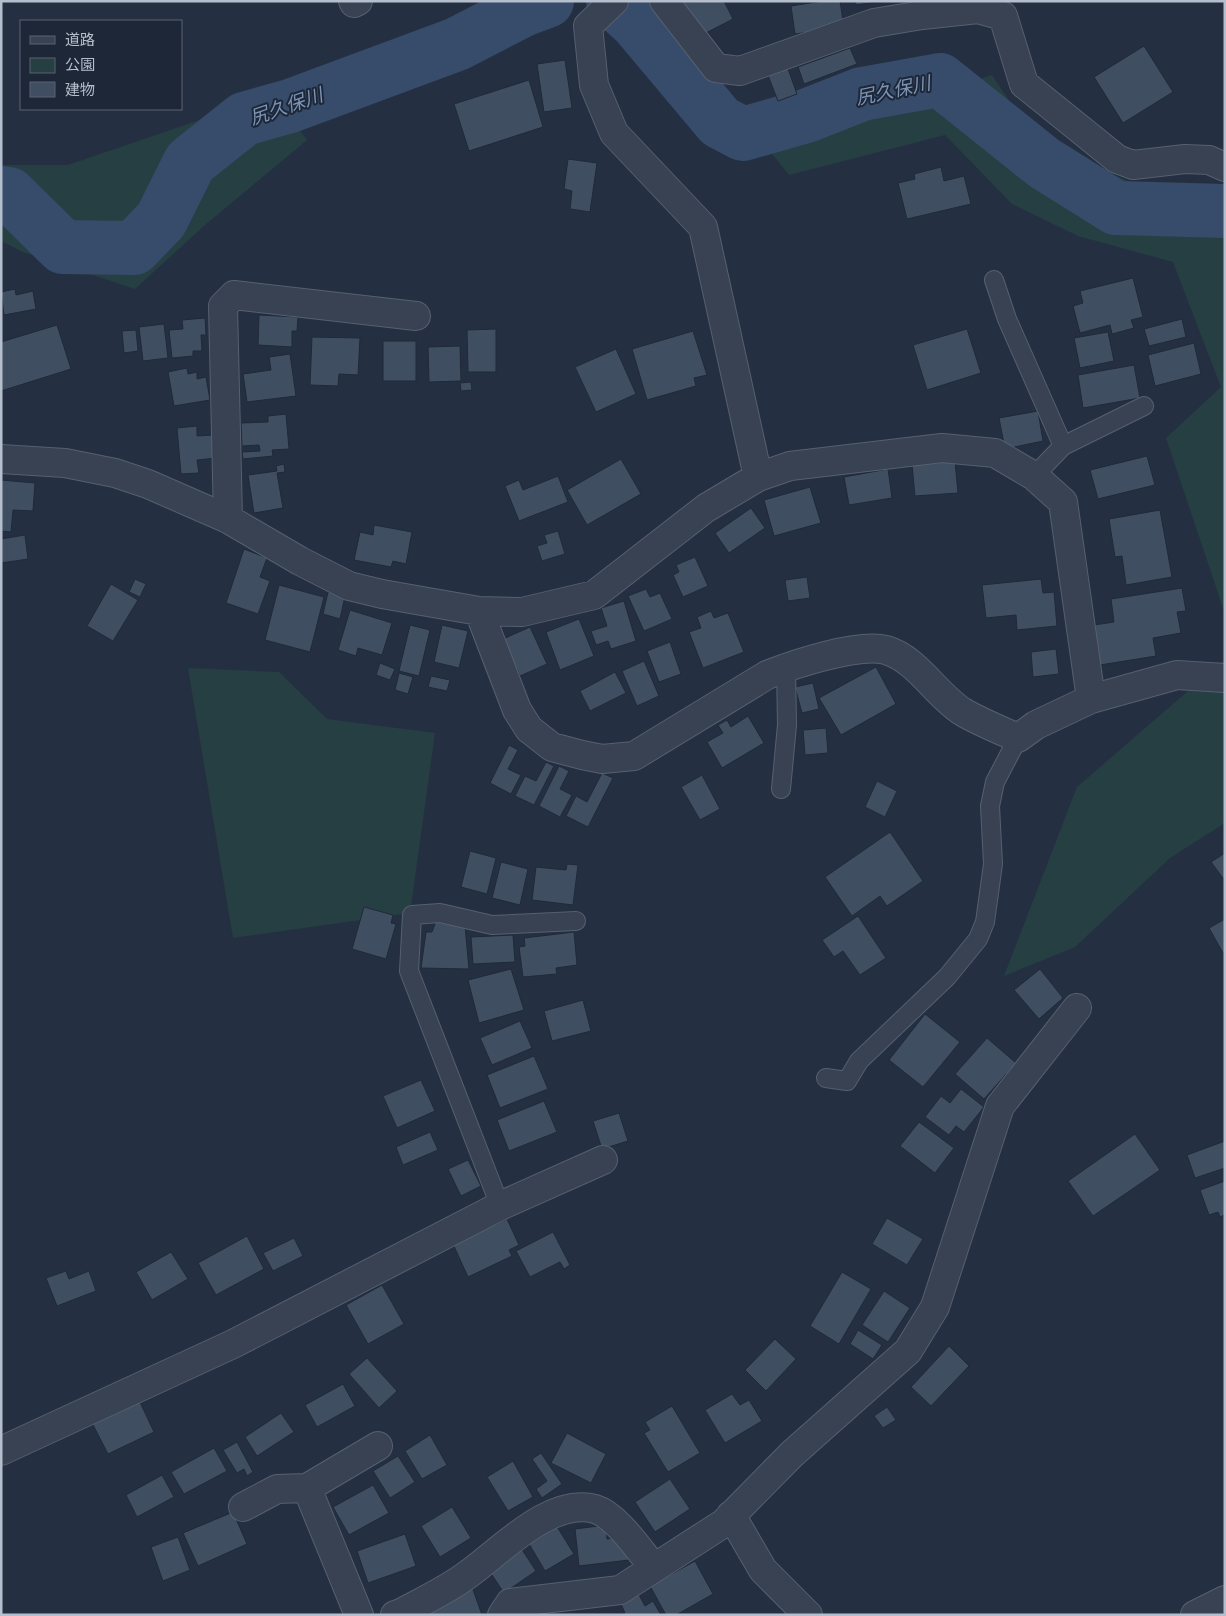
<svg xmlns="http://www.w3.org/2000/svg" width="1226" height="1616" font-family="'PT Sans Narrow','Noto Sans JP',sans-serif">
	<style>
		.green { fill: #263f43 }
		.lines { fill: none; stroke-linecap: round; stroke-linejoin: round }
		.river { stroke: #374b6a; stroke-width: 54 }
		.building { fill: #404e62; stroke: #1f2939 }
		.lane-casing { stroke: #56606f; stroke-width: 20 }
		.street-casing { stroke: #56606f; stroke-width: 30 }
		.lane { stroke: #384252; stroke-width: 18 }
		.street { stroke: #384252; stroke-width: 28 }
		.labels { text-anchor: middle; dominant-baseline: central; stroke-width: 4; stroke-linejoin: round; paint-order: stroke }
		.water-label { font-size: 19px; font-style: italic; fill: #7b93b5; stroke: #1d2737 }
	</style>
	<rect width="100%" height="100%" fill="#243042"/>
	<path class="green" d="M992,75L1038,144L1128,181L1212,210L1225,237V614L1166,438L1221,387L1173,262L1078,236L1012,204L945,135L789,175L769,150Z
		M273,95L307,140L205,225L135,289L23,252L1,241V165H68Z
		M1225,659V823L1170,858L1075,947L1004,976L1077,787Z
		M188,668L279,672L327,719L435,733L410,913L233,938Z"/>
	<g class="lines">
		<path class="river" d="M613,1L636,22L720,122L743,134L806,116L862,94L940,80L1044,163L1116,208L1225,211
			M1,193L9,194L63,247L134,248L161,220L190,162L244,119L290,106L457,44L523,10L547,1"/>
	</g>
	<path class="building" d="M685,1H724L733,19L700,36L683,2Z
		M823,1H840L844,27L795,34L791,6Z
		M855,1H885L856,5Z
		M1144,46L1173,92L1123,123L1094,77Z
		M850,48L857,64L804,84L798,67Z
		M565,60L572,108L544,112L537,64Z
		M787,66L797,94L778,101L767,73Z
		M529,80L543,127L469,151L454,104Z
		M568,159L597,163L590,212L570,209L572,191L564,189Z
		M941,167L944,181L964,176L971,204L907,219L898,183L915,179L914,174Z
		M1133,278L1143,317L1131,320L1134,328L1112,334L1110,325L1080,333L1073,306L1083,303L1080,291Z
		M15,289L16,295L33,291L36,309L4,315L1,292Z
		M259,315L298,317L297,331H292V347L258,345Z
		M205,318L206,335H201L202,351H193V356L172,358L169,330L183,329L182,320Z
		M1182,319L1186,337L1149,346L1144,329Z
		M164,324L168,358L143,361L139,327Z
		M57,325L71,369L1,391V342Z
		M496,329V372H468L467,330Z
		M967,329L981,373L927,390L913,345Z
		M136,330L138,351L124,353L122,331Z
		M693,331L707,375L694,378L696,386L647,400L632,349Z
		M1108,332L1114,361L1080,368L1074,338Z
		M312,337L360,338L358,375L339,374L338,386L310,385Z
		M383,341H416V381H383Z
		M1194,343L1201,374L1155,386L1148,355Z
		M460,346L461,381L429,382L428,347Z
		M616,349L636,394L596,412L575,367Z
		M290,354L296,396L247,402L243,374L271,370L269,357Z
		M1134,365L1140,398L1083,408L1078,375Z
		M187,368L188,374L197,372V379L206,377L210,400L174,406L168,372Z
		M471,382L472,390L461,391L460,383Z
		M1038,411L1043,441L1005,449L999,418Z
		M286,414L289,449L272,450L273,456L243,459L242,452L260,451L259,445L242,446L241,423L268,422V416Z
		M197,426V436L214,435L216,458L197,460L199,473L181,474L177,428Z
		M1147,456L1155,485L1098,499L1090,470Z
		M621,459L641,494L587,525L567,490Z
		M955,461L958,493L915,496L912,465Z
		M284,464L285,472L277,473L283,508L254,513L248,475L277,471L276,466Z
		M888,469L892,498L849,505L844,477Z
		M558,476L568,502L519,521L505,486L519,480L523,490Z
		M1,480L35,483L33,511L13,510L11,532L1,531Z
		M810,487L821,523L774,536L764,500Z
		M751,508L765,528L729,553L715,533Z
		M1160,510L1172,577L1126,585L1122,556L1115,557L1109,519Z
		M374,525L412,532L406,564L393,561L391,567L354,560L360,532L373,535Z
		M558,531L565,554L542,561L537,546L547,543L544,535Z
		M25,535L28,559L1,563V539Z
		M244,549L267,558L260,577L270,581L258,614L226,603Z
		M695,557L708,586L683,597L673,575L679,572L676,565Z
		M807,577L810,598L788,601L785,580Z
		M135,579L146,584L140,597L129,592Z
		M1041,579L1043,593L1054,592L1057,626L1017,630L1016,615L986,618L982,585Z
		M111,584L138,600L113,641L87,626Z
		M279,585L324,597L310,652L265,640Z
		M1182,588L1186,611L1177,612L1181,633L1153,638L1156,656L1100,665L1094,625L1114,622L1111,599Z
		M646,589L650,597L660,593L672,619L644,631L628,596Z
		M328,592L345,596L340,619L323,614Z
		M624,601L636,641L611,649L608,641L596,645L591,631L607,626L601,608Z
		M350,610L392,623L382,655L358,648L356,656L338,650Z
		M711,611L714,618L728,613L744,652L703,668L689,632L701,628L697,617Z
		M579,619L594,656L560,670L546,632Z
		M410,625L430,630L419,676L399,671Z
		M442,625L468,631L459,668L434,662Z
		M530,627L547,664L520,676L503,639Z
		M670,642L681,674L659,682L647,651Z
		M1056,649L1059,674L1033,677L1031,652Z
		M644,661L659,696L637,706L622,671Z
		M380,663L395,669L390,680L376,675Z
		M876,667L896,704L841,735L819,698Z
		M615,672L626,693L590,711L580,691Z
		M399,673L413,677L408,694L395,690Z
		M431,676L450,680L447,691L428,687Z
		M813,683L819,709L802,713L795,687Z
		M748,716L764,743L722,768L707,742L723,733L718,725L727,720L731,727Z
		M826,728L828,753L805,755L803,730Z
		M509,745L518,750L508,769L521,775L511,794L490,783Z
		M546,762L554,766L534,805L515,796L525,776L536,781Z
		M559,766L569,771L560,789L572,795L560,817L539,806Z
		M602,773L613,778L588,827L566,816L576,796L587,802Z
		M702,775L720,809L700,820L681,787Z
		M877,781L897,791L885,817L865,807Z
		M890,832L923,881L887,906L880,896L852,916L825,877Z
		M470,851L496,858L487,894L461,887Z
		M1225,853V881L1211,862Z
		M501,862L528,869L520,905L492,898Z
		M567,864L578,865L573,905L532,900L536,867L566,870Z
		M364,907L393,915L391,923L396,924L386,959L352,949Z
		M858,916L886,958L860,975L843,951L834,957L822,940Z
		M1225,919V952L1223,953L1209,928Z
		M436,921L465,926L469,969L421,968L426,932H432Z
		M574,932L577,965L556,968L557,974L523,977L519,947L525,946L524,938Z
		M513,935L515,962L473,964L471,937Z
		M511,969L524,1010L479,1023L468,980Z
		M1040,969L1063,998L1039,1019L1014,990Z
		M583,1000L591,1031L552,1041L544,1011Z
		M925,1014L960,1042L923,1087L889,1060Z
		M520,1021L532,1048L492,1065L480,1038Z
		M987,1038L1016,1063L984,1099L955,1074Z
		M534,1056L548,1089L500,1108L487,1075Z
		M421,1080L435,1111L397,1128L383,1096Z
		M961,1089L984,1107L964,1132L956,1126L949,1135L925,1117L941,1096L950,1103Z
		M544,1101L557,1132L509,1151L497,1120Z
		M619,1113L628,1141L602,1149L593,1121Z
		M919,1122L954,1148L935,1173L900,1146Z
		M430,1132L438,1150L403,1165L396,1147Z
		M1135,1134L1160,1170L1093,1216L1068,1181Z
		M1225,1141V1168L1195,1178L1187,1155Z
		M468,1160L481,1186L461,1196L448,1169Z
		M1225,1181V1215L1220,1217L1218,1212L1209,1215L1200,1190Z
		M887,1218L923,1239L907,1265L872,1244Z
		M507,1219L519,1245L509,1250L512,1256L468,1277L453,1244Z
		M553,1232L570,1265L564,1269L560,1262L530,1277L516,1251Z
		M247,1236L264,1269L216,1295L198,1263Z
		M294,1238L303,1256L273,1271L263,1253Z
		M171,1252L188,1279L152,1300L136,1272Z
		M66,1271L69,1279L89,1271L96,1291L57,1306L46,1278Z
		M842,1272L871,1289L839,1344L810,1326Z
		M382,1285L404,1324L368,1344L346,1305Z
		M884,1291L910,1308L888,1342L862,1325Z
		M858,1330L882,1345L873,1359L850,1344Z
		M775,1339L796,1359L766,1391L745,1370Z
		M949,1346L969,1366L931,1406L911,1387Z
		M367,1358L397,1391L379,1408L349,1374Z
		M343,1384L355,1406L317,1427L305,1405Z
		M732,1394L740,1405L749,1400L762,1421L725,1443L705,1410Z
		M139,1400L154,1432L108,1454L92,1423Z
		M672,1406L700,1453L668,1472L644,1433L650,1430L645,1422Z
		M887,1407L896,1420L883,1428L874,1416Z
		M281,1413L294,1432L257,1456L245,1437Z
		M567,1433L606,1454L591,1483L551,1463Z
		M430,1435L447,1465L422,1479L405,1451Z
		M237,1442L253,1472L247,1476L244,1469L237,1473L223,1450Z
		M214,1448L227,1471L184,1494L171,1472Z
		M541,1453L562,1484L542,1498L536,1489L547,1481L532,1459Z
		M398,1456L415,1482L390,1498L373,1471Z
		M513,1461L533,1497L508,1511L487,1477Z
		M162,1475L174,1497L137,1517L126,1495Z
		M670,1479L690,1509L655,1532L635,1502Z
		M373,1485L389,1513L349,1535L333,1507Z
		M452,1507L471,1538L440,1557L421,1526Z
		M233,1512L247,1544L198,1566L183,1533Z
		M556,1525L574,1554L545,1571L528,1542Z
		M606,1525L607,1539L626,1537L629,1560L579,1566L575,1529Z
		M405,1534L416,1566L368,1583L357,1551Z
		M178,1537L190,1570L163,1581L151,1547Z
		M521,1548L536,1571L504,1593L488,1569Z
		M695,1561L713,1594L676,1615H666L650,1586Z
		M471,1584L482,1615H429L424,1601Z
		M637,1591L645,1606L653,1601L661,1615H622L625,1613L619,1600Z"/>
	<g class="lines">
		<defs>
			<path id="lane" d="M994,280L1007,319L1063,446
				M1034,476L1063,446L1144,406
				M781,789L787,725L786,667
				M826,1078L847,1081L859,1061L947,977L978,939L985,922L993,864L990,806L995,782L1018,738
				M500,1206L409,971L412,915L440,913L492,925L576,921"/>
			<path id="street" d="M353,1L354,3L358,1
				M614,1L588,26L594,85L614,133L703,227L758,477
				M664,1L716,68L740,71L874,23L922,15L978,9L1003,16L1024,84L1117,159L1133,165L1185,159L1209,160L1225,167
				M1,459L65,463L115,473L148,484L228,519L300,561L349,586L382,594L479,611L522,612L594,595L706,508L758,477L790,466L942,448L995,453L1034,476L1063,502L1091,699L1036,725L1018,738C1000,730 980,722 963,712C936,695 917,659 886,650C858,643 794,664 767,675L634,756L602,759L582,755L552,747L529,729L517,710L479,611
				M228,519L223,306L234,295L416,316
				M1091,699L1177,675L1225,678
				M1,1451L233,1344L500,1206L603,1160
				M307,1488L378,1446
				M243,1507L277,1489L307,1488L359,1615
				M731,1515L763,1570L808,1615
				M395,1615L401,1613C423,1601 447,1590 467,1575C501,1551 550,1497 595,1509C616,1515 640,1551 654,1568
				M502,1615L510,1603L620,1590L724,1523L792,1454L908,1351L935,1307L1000,1106L1077,1008
				M1195,1615L1225,1600"/>
		</defs>
		<use href="#lane" class="lane-casing"/>
		<use href="#street" class="street-casing"/>
		<use href="#lane" class="lane"/>
		<use href="#street" class="street"/>
	</g>
	<g class="labels">
		<g class="water-label">
			<text transform="translate(893 90) rotate(-12)">尻久保川</text>
			<text transform="translate(286 106) rotate(-19)">尻久保川</text>
		</g>
	</g>
	<rect width="1226" height="1616" fill="none" stroke="#b5becc" stroke-width="5"/>
	<rect x="20" y="20" width="162" height="90" fill="#1d2737" stroke="#5a6373"/>
	<rect x="30" y="36" width="25" height="8" fill="#384252" stroke="#5a6373"/>
	<text x="65" y="45" font-size="15" fill="#b5becc">道路</text>
	<rect x="30" y="58" width="25" height="15" fill="#263f43" stroke="#5a6373"/>
	<text x="65" y="70" font-size="15" fill="#b5becc">公園</text>
	<rect x="30" y="82" width="25" height="15" fill="#404e62" stroke="#5a6373"/>
	<text x="65" y="95" font-size="15" fill="#b5becc">建物</text>
</svg>
